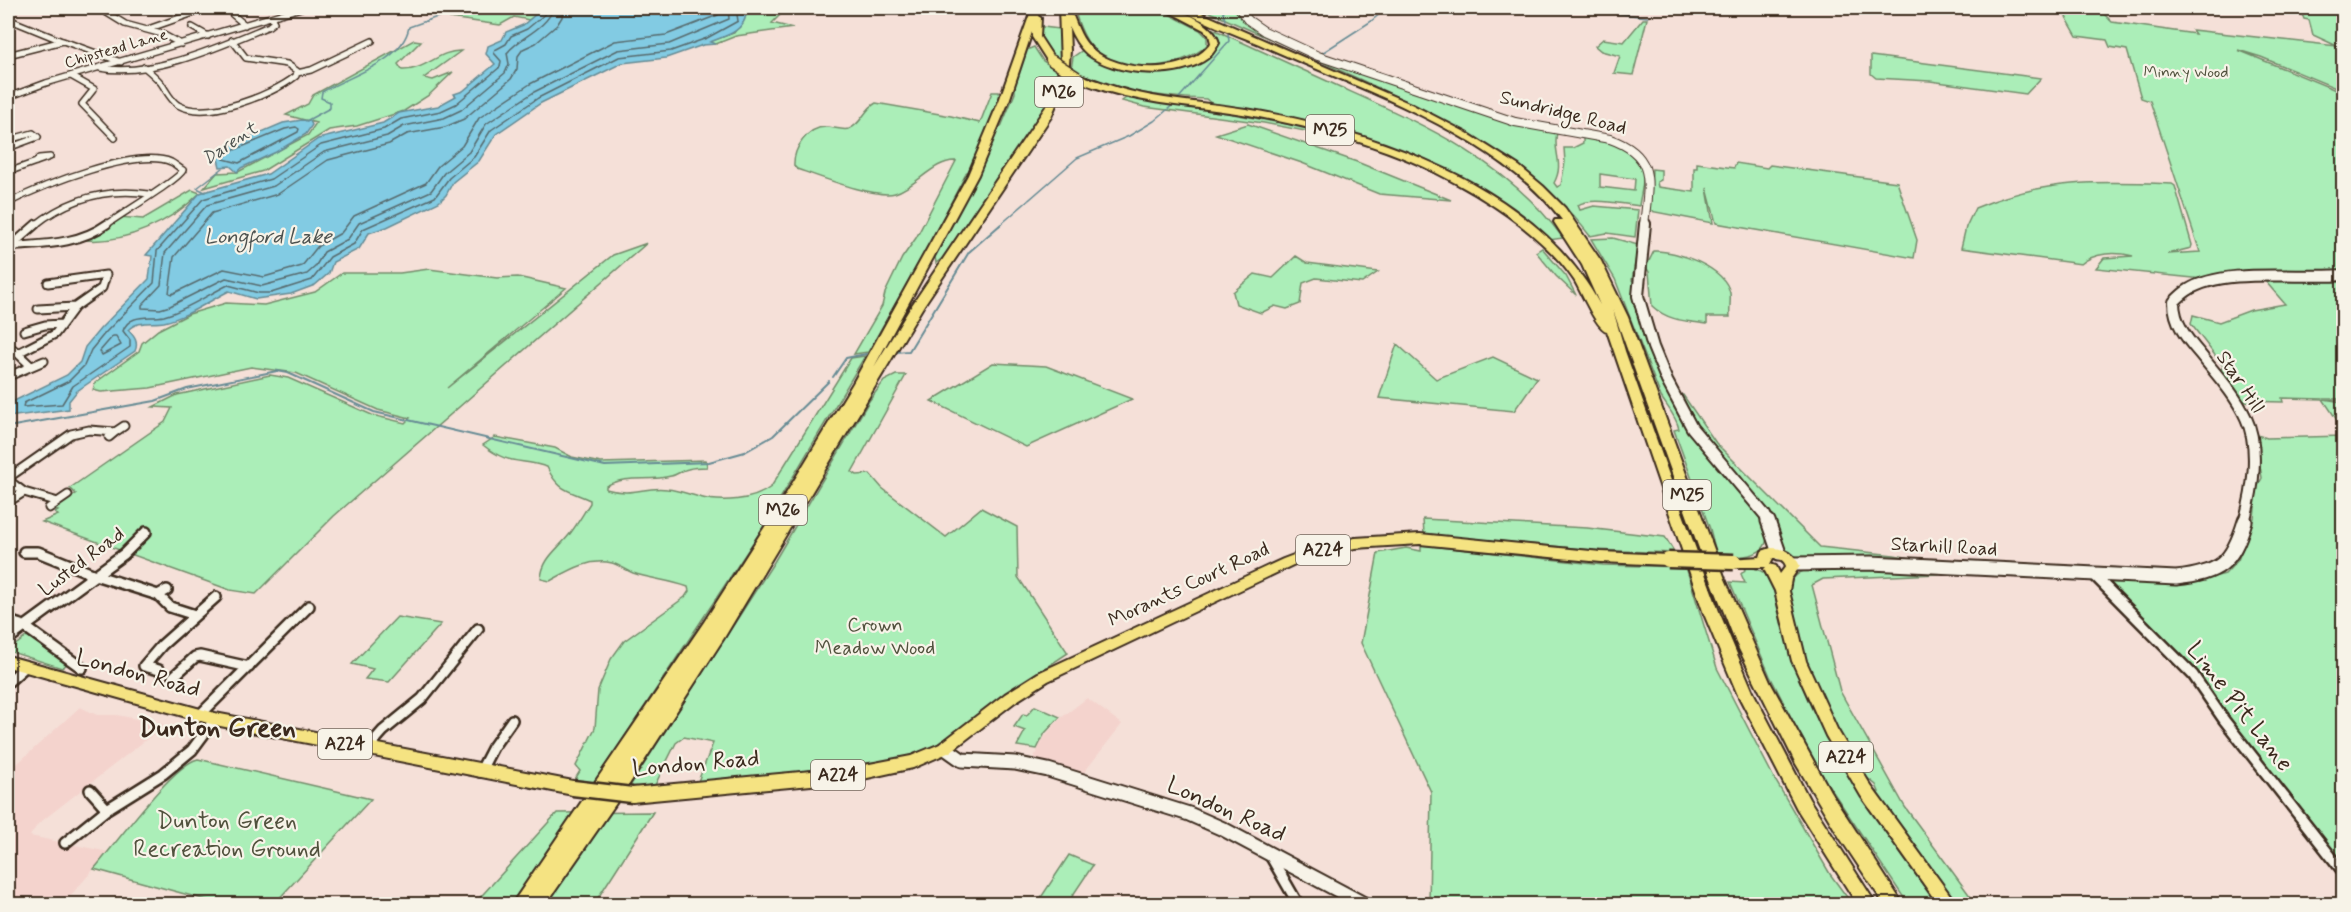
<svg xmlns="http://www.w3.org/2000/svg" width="2351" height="912" font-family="Mynerve,sans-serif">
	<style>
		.built { fill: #f4d3cd }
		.green { fill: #abeeb8; stroke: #738c6b; stroke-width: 1.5; fill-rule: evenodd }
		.water { fill: #82cbe3; stroke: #668b94; stroke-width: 1.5 }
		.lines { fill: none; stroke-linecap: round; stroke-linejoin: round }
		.shore { stroke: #576a6d; stroke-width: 1.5 }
		.stream-far1 { stroke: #668b94; stroke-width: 1.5 }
		.stream { stroke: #668b94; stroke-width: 2 }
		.street-far2-casing { stroke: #3b2a1e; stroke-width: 8 }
		.street-far1-casing { stroke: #3b2a1e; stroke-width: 11 }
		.street-casing { stroke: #3b2a1e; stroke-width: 14 }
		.secondary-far2-casing { stroke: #3b2a1e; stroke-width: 10 }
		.secondary-far1-casing { stroke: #3b2a1e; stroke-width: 14 }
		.secondary-casing { stroke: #3b2a1e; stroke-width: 17 }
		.primary-casing { stroke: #3b2a1e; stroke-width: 4 }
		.highway-casing { stroke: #3b2a1e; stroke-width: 4 }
		.street-far2 { stroke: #f7f3e8; stroke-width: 5 }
		.street-far1 { stroke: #f7f3e8; stroke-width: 7 }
		.street { stroke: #f7f3e8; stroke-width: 9 }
		.secondary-far2 { stroke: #f7f3e8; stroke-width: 8 }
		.secondary-far1 { stroke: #f7f3e8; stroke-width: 10 }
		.secondary { stroke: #f7f3e8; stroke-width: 13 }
		.primary { fill: #f5e382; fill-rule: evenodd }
		.highway { fill: #f5e382; fill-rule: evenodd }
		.primary-bridge-casing { stroke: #3b2a1e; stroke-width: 19; stroke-linecap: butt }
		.highway-bridge-casing { stroke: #3b2a1e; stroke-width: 13; stroke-linecap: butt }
		.primary-bridge { stroke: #f5e382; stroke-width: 14 }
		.highway-bridge { stroke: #f5e382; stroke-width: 10 }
		.labels { text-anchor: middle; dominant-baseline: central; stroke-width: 4.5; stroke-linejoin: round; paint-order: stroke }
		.far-street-label { font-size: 16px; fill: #3b2a1e; stroke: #f7f3e8 }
		.far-park-label { font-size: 16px; fill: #51513d; stroke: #f7f3e8 }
		.shield { fill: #f7f3e8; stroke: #73665b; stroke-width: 1.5 }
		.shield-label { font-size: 18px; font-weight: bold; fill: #3b2a1e }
		.far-water-label { font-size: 18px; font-style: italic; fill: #4d524f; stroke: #f7f3e8 }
		.street-label { font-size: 20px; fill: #3b2a1e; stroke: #f7f3e8 }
		.park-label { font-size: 20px; fill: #51513d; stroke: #f7f3e8 }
		.water-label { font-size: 21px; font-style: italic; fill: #4d524f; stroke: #f7f3e8 }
		.near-street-label { font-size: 24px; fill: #3b2a1e; stroke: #f7f3e8 }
		.near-park-label { font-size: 24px; fill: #51513d; stroke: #f7f3e8 }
		.near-quarter-label { font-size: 27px; font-weight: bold; fill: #3b2a1e; stroke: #f7f3e8 }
	</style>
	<rect width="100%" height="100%" fill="#f5e0d8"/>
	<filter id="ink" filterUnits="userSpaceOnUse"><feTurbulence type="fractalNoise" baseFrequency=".0167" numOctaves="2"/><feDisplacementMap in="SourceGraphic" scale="12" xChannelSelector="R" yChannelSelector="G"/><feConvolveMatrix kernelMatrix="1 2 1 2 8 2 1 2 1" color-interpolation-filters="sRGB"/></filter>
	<g filter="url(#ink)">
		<path class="built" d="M1087,698L1122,724L1082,775L1032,761L1045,736L1061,718Z
			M80,707L97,715H117L165,725L38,824L30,836L109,852L63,904H8V772Z"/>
		<path class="green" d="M458,8H543L529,20L514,17L500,25L450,18L452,10Z
			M739,8H784V11L772,23L793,28L736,36L716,44L709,42L734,33L746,15Z
			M1074,8H1157L1200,30L1207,37V45C1183,68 1124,76 1097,53C1084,41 1078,24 1074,8Z
			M1200,8H1235C1245,25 1265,33 1282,43L1557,133C1552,151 1565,163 1554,183L1557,187L1561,185L1565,162L1564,148H1573L1583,143V138L1579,136C1602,140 1632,144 1642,168C1646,178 1640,196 1639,206C1625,204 1590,197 1578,205L1580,210L1594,206L1638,210L1635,237L1607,233L1590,236C1530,158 1445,119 1359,79C1306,55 1253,31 1200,8ZM1600,174L1635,179L1634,191L1600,187Z
			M2061,8H2098L2112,22L2195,34L2192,30L2337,46L2313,35L2309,20L2304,19L2300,9L2293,8H2343V91L2261,57L2238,50L2343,93V272L2203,279L2096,268L2104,258L2133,256C2116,252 2095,252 2081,264L1961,248L1966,227L1975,208C2043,179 2100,181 2172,184L2175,186L2192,245L2191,248L2167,254L2200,252L2150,101L2141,98L2127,50L2110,47L2107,40L2077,36Z
			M1643,19H1647L1633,75L1614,73L1620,56L1601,51L1595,46L1603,39L1624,42Z
			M1040,23L1043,27L1059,29L1062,64C1047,52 1039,42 1040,23Z
			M1213,29C1255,48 1296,67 1338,86C1422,124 1507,160 1563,238L1549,240L1517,213L1480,189L1365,138L1300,119L1211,103L1206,99C1170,98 1100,90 1071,70L1073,57L1083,50C1095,61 1109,67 1125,70C1141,72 1194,65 1209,57C1215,54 1217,48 1219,42Z
			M414,40L421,41L398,64L402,70C425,71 439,50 461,51L424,78L433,80L453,72L429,95L404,111L357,126L329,130L263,171L204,188L217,173L238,172L308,135L316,123L286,115L308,104L313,95Z
			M1034,47L1043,61L1060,72L1043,111L944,257L936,263L935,257L979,172H967L928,246L868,352L854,354L882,306L885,293L902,258L916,238L956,161C934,160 917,186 895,193C876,199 818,176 797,169L794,166C793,149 807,127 826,127C834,127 842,131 849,129C861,125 865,108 876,103L951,116L980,123L992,92H999L1000,99L990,125L1001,127L1015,93V83L1024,51Z
			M1871,56L2041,78L2026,94L1930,81L1876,78L1871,74Z
			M1126,98L1233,114L1313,129L1310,132L1264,123L1144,107L1122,101Z
			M1248,124L1357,162L1451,200L1379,194L1302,163L1216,134Z
			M1697,163L1734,168L1736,163L1767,168L1770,165L1897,182L1917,240L1914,258L1716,223L1707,188L1713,223L1650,211L1652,169L1661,170V180L1657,182L1658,187L1694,192V168H1697Z
			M192,190L200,193C171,222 125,244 84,240L105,230L119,217L143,219Z
			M1613,238L1638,245L1632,280L1634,281C1632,321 1666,398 1689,431C1704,451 1769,517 1767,537C1766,560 1733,557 1717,556L1710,529L1674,430L1679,429C1676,416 1668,408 1661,397L1615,279L1591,239Z
			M647,243L334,516L256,594L230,590L42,522L58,515L55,513L58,511L53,509L76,494L70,488L165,422L172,408L153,407L177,395L270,375L288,378L372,415L405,423L410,418L378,410L296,373L251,367L150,388L101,392L93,390L95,383L139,351L142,343L158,330L189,314L226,303L264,305L315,292L342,273H400L429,269L497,278L518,277L566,288L447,388L613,255Z
			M1542,248L1566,276L1576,295L1556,276L1536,252Z
			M1654,251C1676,250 1725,267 1730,293C1731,300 1729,310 1730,317H1707V324C1686,321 1668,321 1652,306L1649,272L1646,267Z
			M1296,256L1307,263L1378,272L1362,283L1316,278L1303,283L1300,304L1287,309L1275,306L1261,313L1236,304L1233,292L1255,274L1273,278Z
			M2343,278V399H2324L2342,402L2343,423H2339L2323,399L2282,398L2283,402L2240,401L2219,370L2224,367L2191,324L2193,315L2219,322L2251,310L2285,304L2266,282L2274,281L2272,279Z
			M1397,344L1436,379L1493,357L1537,378L1514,411L1379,398Z
			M865,356L762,529L592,786L572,784L580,771L576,766L595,728L598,690L611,659L624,641L685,597L689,591L688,587C669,580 651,579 633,573C626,570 619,565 612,563C589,558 570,570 550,581L541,579C542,559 557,550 569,535C577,525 583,514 590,503V500C568,490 558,491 547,467C519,458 509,466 483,445L495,437L555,448L572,457L601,463L706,460L707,467C701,467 694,467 688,469C682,470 677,475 671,476C649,482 627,474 606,486V489C633,497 644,486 667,489C678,490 688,494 699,497C721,503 753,501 771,487L851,358Z
			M993,363L1046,366L1132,399L1026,447L931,401Z
			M896,375H906L852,472L857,475L870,474L882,488L946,537L981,508L1017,527L1018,577L1068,653L1006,694L975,720L933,747L899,759L697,784L713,743L684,737L676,743L654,787L630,786L774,562L869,401L884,381Z
			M1678,395H1683L1716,443L1820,547L1894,555L1941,563L1799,558L1786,551L1770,512L1700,433Z
			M2257,435L2267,438L2343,436V863L2248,744L2183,656L2111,585L2112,581L2190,583L2225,574L2238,560L2254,518L2257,488L2262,478L2258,454Z
			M1423,519L1587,528L1665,537L1675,553L1594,550L1424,534Z
			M1421,545L1603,565L1686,567L1717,668L1774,778L1830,874L1852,904H1429L1431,792L1361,643L1378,553L1406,548L1421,551Z
			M1743,567C1776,568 1772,588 1779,614C1799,699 1838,763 1887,834C1904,858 1920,882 1938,904H1908L1827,783L1793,721L1770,676L1730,582L1745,583L1741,574L1745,570Z
			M1815,567L1945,570L1938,574L1823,579L1812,585L1840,691L1905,807L1976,904H1955L1875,792H1879L1876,785L1865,776C1835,726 1809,678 1795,622C1792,610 1787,592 1792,581C1796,572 1807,570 1815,567Z
			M397,617L441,624L389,682L365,679L373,669L352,664Z
			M27,636L67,664L62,668L8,651Z
			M1035,706L1060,717L1045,733L1037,749L1017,746L1025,731L1014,727L1023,714L1027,715Z
			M198,759L371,799L274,904H221L94,869C114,846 173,764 198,759Z
			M653,812L594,904H474L557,813Z
			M1069,855L1093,865L1067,904H1045L1038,902Z"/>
		<path class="water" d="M543,8H739L746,15C743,32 725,36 710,42L716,44L703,45L666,58L622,63L541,103L496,134L479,161L453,182L446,195L439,202L387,227L369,233L359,249L333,262L329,273L315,285L291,294L256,299L229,291C209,301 187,317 164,322C152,324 137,320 128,330C134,336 139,342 135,351L77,391L69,401V409L8,417V404L67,375L80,362L85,347L100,329L149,279L152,256L146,255L200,193L268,174L318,139L383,123L399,113L438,106L456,96L454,94L463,91L495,64L486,54L488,46L502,40L506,32L523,25Z
			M302,120L310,121L312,125L306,134L276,152L241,168L237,172L230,166L220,167L217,155L224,148L283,123Z"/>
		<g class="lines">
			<path class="shore" d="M546,8L545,14L527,29L511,36L506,44L495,50L494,53L501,61L500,67L456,104L441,111L401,119L384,129L321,145L271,179L203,199L157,251L154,283L105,333L91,350L84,366L69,381L24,403L23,407L62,404L73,386L130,347V340L123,331C129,313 149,319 164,316C187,310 207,295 228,285L259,293H271L312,280L330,257L354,244L363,229L435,197L449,178L474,157L491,130L538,98L619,57L671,51L707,38L738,21L736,8
				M554,8C544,31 522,35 507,53L509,64L505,73L461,110L444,118L404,126L387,136L324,152L274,186L207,205L165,253L161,285L142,305V308L160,309L170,306L226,278L262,286L307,274L315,267L324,252L348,239L359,223L431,191L444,173L469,152L486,124L534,92L618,50L669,44L729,19L728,8
				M563,8L562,17L557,25L536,43L523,49L518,56L517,69L511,79L464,119L445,127L407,134L389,144L328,160L278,194L212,213L174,257L169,293L172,294L224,269L264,277L302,266L318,246L341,233L354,216L426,183L438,166L462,146L479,118L530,84L615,41L666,35L718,15L719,8
				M296,127L299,129L298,132L239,163L224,159L227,153L285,129Z
				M113,336H116L121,345L102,355L100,351Z"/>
			<path class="stream-far1" d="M1568,8L1648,17
				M1225,20L1223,12L1226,8
				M1322,53L1370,22L1387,8
				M1178,99L1229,41L1228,34
				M306,121L330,108V102L321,98L322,92C350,75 402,63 409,27L463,8
				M205,192L197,188L223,168
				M999,226L1077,158L1129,136L1154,121L1174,104"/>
			<path class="stream" d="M895,352L909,351L969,252L1001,224
				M833,377L846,358L866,354
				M8,427L155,401L187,389L277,371L288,373L374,412L605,466L709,462L745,452L773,436L829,381"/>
			<defs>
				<path id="street-far2" d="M99,8L125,24L162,34L181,44
					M232,14L245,25
					M8,19L62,41
					M192,27L208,36
					M148,29L208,8
					M8,55L63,41L121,62
					M144,67C150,72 156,77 161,83C166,90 170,100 178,105C207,121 272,95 296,76L297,71L287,64L246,58L232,40
					M100,68C152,78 221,46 269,26L274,22L271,17
					M297,73L311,70L372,41
					M71,76L94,89L82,104L115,138
					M8,97L46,83L301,8
					M8,140L33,133L38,137L8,148
					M8,172L50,157L39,158L36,162
					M8,203C41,186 137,147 171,162C175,164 179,168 183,170C179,180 119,215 105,226
					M34,226C68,199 107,188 149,194"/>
				<path id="street-far1" d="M8,247C42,244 78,245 107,224
					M10,247L36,224
					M38,309L75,307
					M24,331L45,325L62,324
					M8,349H13L31,366
					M18,353L55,334L75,307L102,288L106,275L48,283
					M9,376L44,361
					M115,432L124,426
					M8,478L71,434L89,430L115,432L109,437
					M8,480L24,492L58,502
					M8,502L24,492
					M49,508L68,495"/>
				<path id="street" d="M24,552H38L95,575L158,595L170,607L195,615
					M2094,575L2193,675L2224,720L2344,873
					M158,595L167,590
					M8,621L24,626L82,668
					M8,639L124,554L146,532
					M159,670L144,666L162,645L216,597
					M173,677L195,657L200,656L249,667
					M8,682L25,667
					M200,715L309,606
					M367,749L383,731L422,699L478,629
					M480,772L493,747L512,720
					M90,790L107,809
					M65,843L107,809L163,774L192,750L215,719
					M1271,857L1298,904"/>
				<path id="secondary-far2" d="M1239,8L1248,20L1264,31L1318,56L1515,122L1610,139C1658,156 1648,184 1644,226"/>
				<path id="secondary-far1" d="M1645,224L1638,296L1653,347L1667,381L1692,428L1765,515L1768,522
					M2244,522C2253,492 2260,447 2246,418C2235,394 2216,374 2200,354C2187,339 2174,323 2174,302C2178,298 2183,293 2188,290C2224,267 2301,279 2344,275"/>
				<path id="secondary" d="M1768,521L1779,553
					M1793,564L1871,563L2176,578C2220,573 2232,564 2245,521
					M945,748L962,760L1015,763L1048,770L1189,814L1223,829L1364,904"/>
				<path id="primary" d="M1420,534L1601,552L1668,555L1673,557L1675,560L1673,563L1668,565L1601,562L1420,544L1355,548L1314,557L1293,565L1048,681L1015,702L950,752L913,768L854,781L632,802L627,800L624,795L627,790L632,788L854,767L911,756L940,744L1005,694L1038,673L1283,559L1312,548L1355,538Z
					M1771,548C1785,548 1794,553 1800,566L1791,579L1789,591L1806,661L1837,729L1871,786L1953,899L1955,904H1938L1861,796L1826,736L1792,661L1775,591L1764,569L1766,567H1734L1729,565L1727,562L1729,559L1760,557L1762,551ZM1773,558C1779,558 1784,560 1786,566L1780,574L1776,566L1770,564Z
					M8,656L215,713L573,781L578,783L581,788L578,793L573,795L215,725L8,667Z"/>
				<path id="highway" d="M1032,8H1040L1038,16L1041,18L1040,37L1055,60L1048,62L1032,37V32L1009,101L978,175L874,367L912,305L1049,102L1061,64L1059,8H1067L1068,14L1073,16C1078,28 1082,40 1091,48C1119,74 1188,75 1211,43L1209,35L1204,30L1162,8C1181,8 1215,24 1219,43C1216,48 1213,54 1208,58C1180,80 1114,76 1087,54C1079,47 1073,37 1069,27L1070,51L1068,76L1051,117L924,305L724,638L628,786L546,904H512L704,622L784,497L853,383L968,175L999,101Z
					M1180,8H1190L1411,104L1467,133L1519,166L1543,186L1565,208L1601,261L1628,317L1725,579L1770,682L1830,791L1903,904H1884L1840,838L1796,764L1736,643L1701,554L1613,310L1625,351L1680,506L1720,614L1753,692L1809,799L1876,904H1857L1797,809L1737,693L1704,614L1607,331C1597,330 1581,291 1574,280C1548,241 1499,207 1459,185C1395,148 1321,129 1249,115C1201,107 1152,105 1106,91C1095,87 1081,84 1072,77L1077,74C1097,80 1117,89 1138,93C1173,101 1210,103 1246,109C1373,130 1535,184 1600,305L1582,265L1554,222L1555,220H1562C1496,133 1356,88 1259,44C1238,35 1196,20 1180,8Z"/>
			</defs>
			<use href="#street-far2" class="street-far2-casing"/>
			<use href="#street-far1" class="street-far1-casing"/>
			<use href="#street" class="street-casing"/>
			<use href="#secondary-far2" class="secondary-far2-casing"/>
			<use href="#secondary-far1" class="secondary-far1-casing"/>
			<use href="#secondary" class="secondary-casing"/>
			<use href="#primary" class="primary-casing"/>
			<use href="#highway" class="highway-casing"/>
			<use href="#street-far2" class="street-far2"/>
			<use href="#street-far1" class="street-far1"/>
			<use href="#street" class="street"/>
			<use href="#secondary-far2" class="secondary-far2"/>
			<use href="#secondary-far1" class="secondary-far1"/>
			<use href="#secondary" class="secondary"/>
			<use href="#primary" class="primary"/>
			<use href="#highway" class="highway"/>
			<defs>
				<path id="primary-bridge" d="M1668,560L1734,562
					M573,788L632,795"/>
				<path id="highway-bridge" d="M1051,60L1077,77"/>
			</defs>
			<use href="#primary-bridge" class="primary-bridge-casing"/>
			<use href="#highway-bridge" class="highway-bridge-casing"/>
			<use href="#primary-bridge" class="primary-bridge"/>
			<use href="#highway-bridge" class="highway-bridge"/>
		</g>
	</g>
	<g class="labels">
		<g class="far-street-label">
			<text transform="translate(116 49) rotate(-16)">Chipstead Lane</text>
		</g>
		<g class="far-park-label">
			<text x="2186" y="72">Minny Wood</text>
		</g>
		<g class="shield">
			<rect x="1035" y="77" width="48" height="30" rx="4.5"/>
			<rect x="1306" y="115" width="48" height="30" rx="4.5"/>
			<rect x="1663" y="480" width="48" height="30" rx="4.5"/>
			<rect x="759" y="495" width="48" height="30" rx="4.5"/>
			<rect x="1296" y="535" width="54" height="30" rx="4.5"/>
			<rect x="318" y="729" width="54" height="30" rx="4.5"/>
			<rect x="1819" y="742" width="54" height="30" rx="4.5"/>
			<rect x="811" y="760" width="54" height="30" rx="4.5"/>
		</g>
		<g class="shield-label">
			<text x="1059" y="92">M26</text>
			<text x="1330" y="130">M25</text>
			<text x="1687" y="495">M25</text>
			<text x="783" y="510">M26</text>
			<text x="1323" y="550">A224</text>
			<text x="345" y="744">A224</text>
			<text x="1846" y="757">A224</text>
			<text x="838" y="775">A224</text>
		</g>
		<g class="far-water-label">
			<text transform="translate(230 144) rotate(-34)">Darent</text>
		</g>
		<g class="street-label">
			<text transform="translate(1563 113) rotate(14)">Sundridge Road</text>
			<text transform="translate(2240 382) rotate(56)">Star Hill</text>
			<text transform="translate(1944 547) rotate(3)">Starhill Road</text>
			<text transform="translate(82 562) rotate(-37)">Lusted Road</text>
			<text transform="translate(1189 585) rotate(-25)">Morants Court Road</text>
		</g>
		<g class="park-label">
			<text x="875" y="625">Crown<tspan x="875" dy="23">Meadow Wood</tspan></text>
		</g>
		<g class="water-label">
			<text x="268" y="237">Longford Lake</text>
		</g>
		<g class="near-street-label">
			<text transform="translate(138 674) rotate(15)">London Road</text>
			<text transform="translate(2239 707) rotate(52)">Lime Pit Lane</text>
			<text transform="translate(696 764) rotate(-5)">London Road</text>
			<text transform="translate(1226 810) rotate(24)">London Road</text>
		</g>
		<g class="near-park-label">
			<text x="227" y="821">Dunton Green<tspan x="227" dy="28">Recreation Ground</tspan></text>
		</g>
		<g class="near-quarter-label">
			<text x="217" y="728">Dunton Green</text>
		</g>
	</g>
	<rect width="2351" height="912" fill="none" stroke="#f7f3e8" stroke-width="30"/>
	<rect x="15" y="15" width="2321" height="882" fill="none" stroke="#3b2a1e" stroke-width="2" filter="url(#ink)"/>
</svg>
